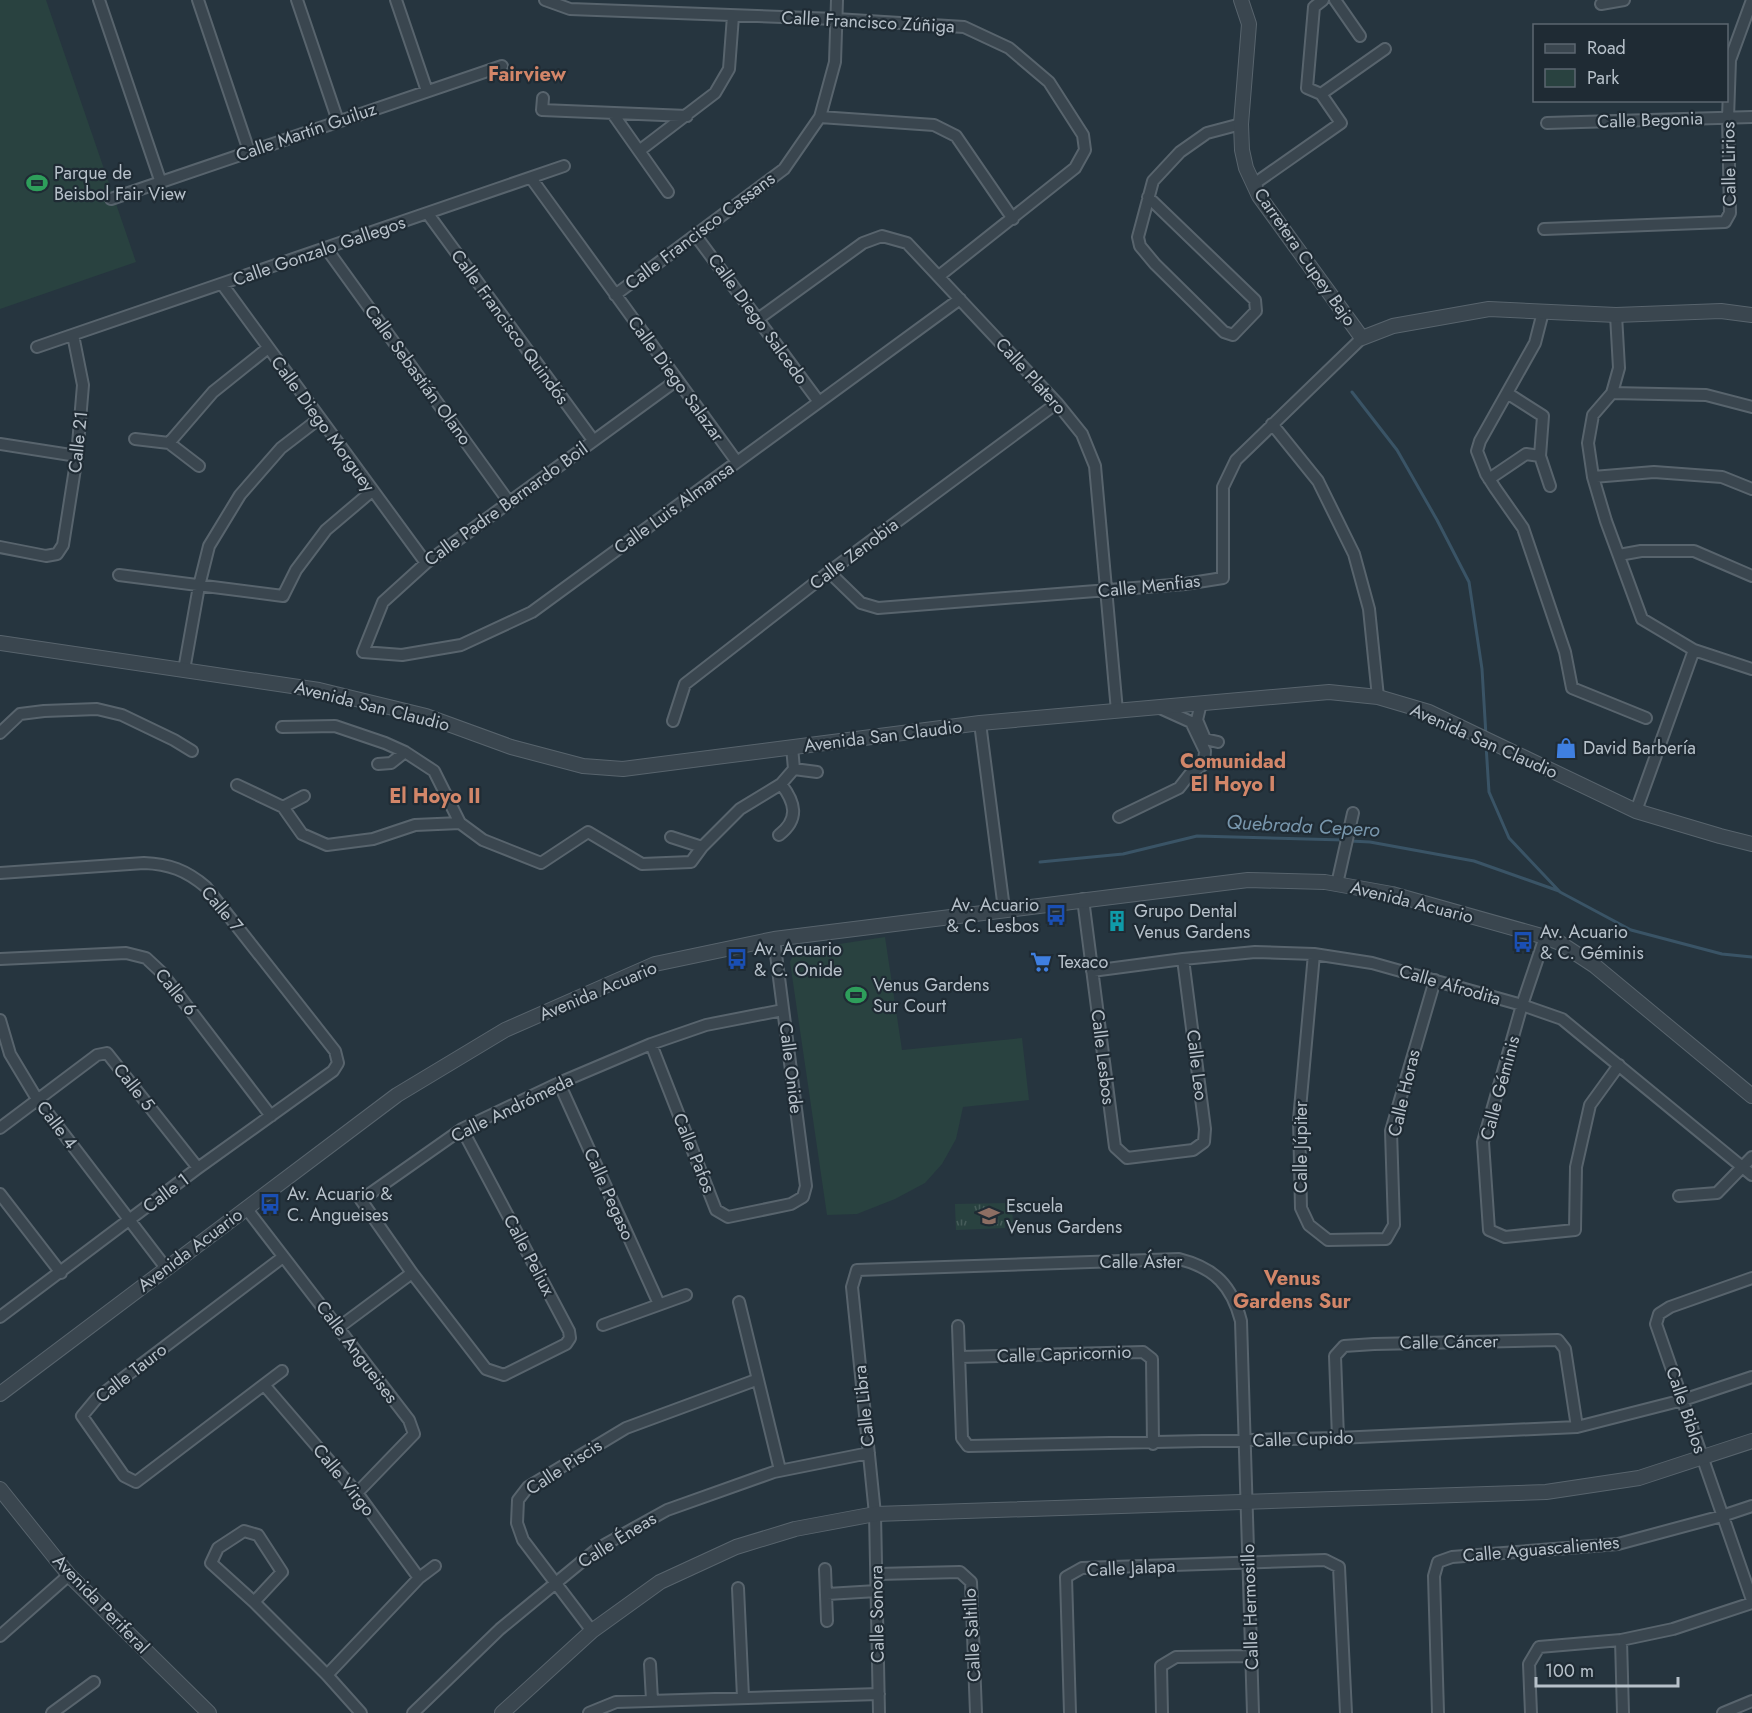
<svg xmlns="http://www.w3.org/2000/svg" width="1752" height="1713" font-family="Jost,sans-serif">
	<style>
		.grass { fill: url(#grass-tufts) }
		.green { fill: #294240 }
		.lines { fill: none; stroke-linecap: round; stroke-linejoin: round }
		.stream { stroke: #3a5466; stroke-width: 3 }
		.minor-casing { stroke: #58646d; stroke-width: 14 }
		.tertiary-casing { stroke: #58646d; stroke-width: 16 }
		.minor { stroke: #3a464f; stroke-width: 10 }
		.tertiary { stroke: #3a464f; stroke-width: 14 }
		.labels { text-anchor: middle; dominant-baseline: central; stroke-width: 4.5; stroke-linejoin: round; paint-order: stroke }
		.street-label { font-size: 18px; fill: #b7c1ca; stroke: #1f2b34 }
		.poi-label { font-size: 18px; fill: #b7c1ca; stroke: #1f2b34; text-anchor: start }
		.neighbourhood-label { font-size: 20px; font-weight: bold; fill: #d28669; stroke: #1f2b34 }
		.water-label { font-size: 20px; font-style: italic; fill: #7896ac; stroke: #1f2b34 }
	</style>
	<defs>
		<pattern id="grass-tufts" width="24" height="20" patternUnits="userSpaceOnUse" patternTransform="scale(1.5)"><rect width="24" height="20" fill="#294240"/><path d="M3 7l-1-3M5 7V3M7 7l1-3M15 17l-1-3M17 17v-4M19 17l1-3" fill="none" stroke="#465c5a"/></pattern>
	</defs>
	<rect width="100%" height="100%" fill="#26353f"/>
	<path class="grass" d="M1012,1203L1013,1228H1010V1219H1005V1228L956,1230L955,1204Z"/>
	<path class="green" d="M0,0H46L136,262L0,309Z
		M885,937L902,1050L1022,1038L1029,1100L963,1107L956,1139L942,1164L925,1183L895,1199L857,1214L827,1215L790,962L793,955L800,950Z"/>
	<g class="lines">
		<path class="stream" d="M1352,392L1397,450L1437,520L1469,582L1482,669L1486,736
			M1486,745L1489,792L1509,838L1560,892L1631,930L1722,954L1752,957
			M1350,841L1370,842L1474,861L1559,891
			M1040,862L1123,854L1197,836L1344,840"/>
		<defs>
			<path id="minor" d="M99,0L160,180
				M198,0L249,151
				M297,0L338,121
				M396,0L427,91
				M545,0L570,9L836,19L964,27L1009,48L1049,82L1083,135L1085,150L1075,168L939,276
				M1335,0L1360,36
				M1601,4L1624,0
				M1321,94L1385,49
				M543,98L542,110L687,116
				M613,114L668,192
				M820,117L934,125L956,136L1013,219
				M1547,123L1752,117
				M639,151L715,93L729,69L733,16
				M531,178L737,462
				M1254,184L1341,123L1321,94L1307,88L1314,7L1323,0
				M1148,197L1255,300L1256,311L1233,335L1224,332L1155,264L1140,246L1138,237L1153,181L1180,152L1207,133L1241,124
				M111,199L502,66
				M428,214L593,440
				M1544,229L1725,222L1730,213L1728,118L1730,60L1752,0
				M696,236L819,402
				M326,248L509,502
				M222,284L426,563
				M615,295L784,169L820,117L835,62L837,0
				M1543,312L1535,343L1480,441L1477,451L1486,474L1495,488L1523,528L1565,652L1572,688L1646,718
				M1616,315L1619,368L1612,393L1593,415L1588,443L1593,477L1606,521L1642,619L1694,650L1752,669
				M758,319L863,243L882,236L907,243L1057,403L1082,434L1095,466L1117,711
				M37,347L564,166
				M677,380L426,563L383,602L363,652L402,655L461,645L532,612L960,299
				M1507,393L1543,416L1540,456L1550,486
				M1612,393L1706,395L1752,407
				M1272,424L1318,481L1354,554L1369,609L1378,697
				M135,439L169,443L199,466
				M169,443L213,392L268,348
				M0,444L77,456
				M1593,477L1654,472L1722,477L1752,489
				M1489,479L1526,454L1540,456
				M0,547L46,556L57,554L63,545L77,456L83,385L73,335
				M1619,555L1641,551H1694L1752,576
				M829,572L861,603L878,608L1185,584L1223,578V487L1236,460L1362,338
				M119,575L283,596L296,570L326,530L372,491
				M184,670L199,586L209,546L240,495L281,448L320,418
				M1201,703L1197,720L1205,739L1218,742
				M673,721L685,684L829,572L1057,403
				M980,723L1004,909
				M282,727L335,726L385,743L405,752L434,771L460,823
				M0,733L20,714L44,711L97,709L122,715L174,740L192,751
				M378,764L391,763L405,752
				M794,769L817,772
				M237,785L283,807L304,796
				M283,807L302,834L327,845L373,839L415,825L460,823L483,840L541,863L588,832L642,864L691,862L702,847
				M1636,811L1694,650
				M1119,817L1179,788L1190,774L1204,764L1205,751L1191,722L1160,708
				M779,835C800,819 795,802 781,784
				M671,837L702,847L740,809L781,784L794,769L792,747
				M0,873L144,863C169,864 186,870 206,887L335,1051L338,1063L333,1071L198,1168L0,1317
				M1337,884L1353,813
				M1083,899L1115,1147L1127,1158L1193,1150L1204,1142L1205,1129L1183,959
				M1545,937L1522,1005L1483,1142L1489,1230L1505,1237L1575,1230L1576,1167L1590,1105L1619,1065
				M1314,954L1299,1120L1301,1208L1309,1225L1328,1240L1386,1239L1394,1225L1391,1131L1435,980
				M0,959L126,953L146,958L161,972L271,1116
				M1092,971L1183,959L1255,952L1314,954L1372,963L1522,1005L1562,1019L1752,1175
				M0,1020L10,1054L37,1099L166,1268
				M651,1044L716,1210L728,1217L791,1204L803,1197L806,1186L774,939
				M559,1083L659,1304
				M0,1128L97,1055L107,1053L198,1168
				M462,1129L569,1331L570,1338L566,1344L504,1375L486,1369L412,1273L361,1200L462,1129L559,1083L651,1044L706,1025L783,1010
				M0,1194L61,1273
				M1679,1196L1717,1193L1752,1157
				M246,1208L409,1420L414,1434L357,1493
				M1752,1278L1670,1307L1659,1314L1656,1324L1752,1600
				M739,1302L780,1470
				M603,1325L686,1295
				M958,1326L962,1438L968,1446L1338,1438L1577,1427L1683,1400L1752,1377
				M338,1328L412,1273
				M960,1357L1143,1352L1152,1359L1153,1444
				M282,1371L136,1482L124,1476L82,1416L97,1398L283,1257
				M265,1386L357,1493L419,1578
				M1338,1438L1335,1356L1344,1346L1374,1344L1558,1340L1565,1349L1577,1427
				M244,1531L258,1535L282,1572L254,1602L211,1563L218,1548Z
				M825,1569L827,1621
				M877,1574L960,1572L971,1582L976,1713
				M738,1588L743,1697
				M827,1594L877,1591
				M254,1602L327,1675L361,1713
				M592,1631L523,1540L517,1523L518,1500L528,1487L626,1428L756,1380
				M0,1636L69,1575
				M1621,1640L1623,1713
				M650,1664L652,1700
				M327,1675L419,1578L435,1566
				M52,1713L94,1682
				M413,1713L500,1629L597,1549L667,1510L774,1472L869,1453
				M589,1713L616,1702L879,1694
				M879,1713L875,1514L852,1287L857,1270L1179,1259C1215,1268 1232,1286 1241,1321L1253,1713
				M1070,1713L1066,1577L1082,1568L1325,1560L1339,1567L1346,1713
				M1162,1713L1161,1666L1176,1657L1252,1656
				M1438,1713L1434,1576L1438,1562L1452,1557L1618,1544L1722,1516L1752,1506
				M1531,1713L1529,1664L1539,1647L1621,1640L1673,1629L1752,1603
				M1723,1713L1752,1701"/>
			<path id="tertiary" d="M1241,0L1249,24L1241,124L1242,150L1246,168L1259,196L1362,338L1393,326L1489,309L1616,315L1721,311L1752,315
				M0,643L319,690L426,716L511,747L583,766L623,769L980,723L1329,692L1378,697L1429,712L1636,811L1720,836L1752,844
				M0,1394L397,1095L505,1030L655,964L774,939L1248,880L1325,882L1392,894L1545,937L1560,943L1595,966L1752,1096
				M0,1489L69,1575L209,1713
				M502,1713L592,1631L660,1582L736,1547L795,1529L875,1514L1546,1492L1639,1478L1752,1441"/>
		</defs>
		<use href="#minor" class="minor-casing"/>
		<use href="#tertiary" class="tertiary-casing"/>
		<use href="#minor" class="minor"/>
		<use href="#tertiary" class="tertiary"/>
	</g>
	<defs>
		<symbol id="stadium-bare" viewBox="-9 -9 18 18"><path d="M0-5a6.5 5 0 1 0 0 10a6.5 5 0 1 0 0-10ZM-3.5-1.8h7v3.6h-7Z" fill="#2e9e5b" stroke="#1f2b34" stroke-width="2.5" paint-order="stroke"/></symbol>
		<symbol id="shop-bare" viewBox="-9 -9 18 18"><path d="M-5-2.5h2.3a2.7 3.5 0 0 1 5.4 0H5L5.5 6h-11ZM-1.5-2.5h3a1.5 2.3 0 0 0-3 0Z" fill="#3f7fe0" stroke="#1f2b34" stroke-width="2.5" paint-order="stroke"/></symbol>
		<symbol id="bus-bare" viewBox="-9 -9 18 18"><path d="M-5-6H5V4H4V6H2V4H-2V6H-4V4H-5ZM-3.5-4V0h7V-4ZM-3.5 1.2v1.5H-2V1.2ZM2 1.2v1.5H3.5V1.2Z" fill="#1a4fb4" stroke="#1f2b34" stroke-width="2.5" paint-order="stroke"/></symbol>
		<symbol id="building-bare" viewBox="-9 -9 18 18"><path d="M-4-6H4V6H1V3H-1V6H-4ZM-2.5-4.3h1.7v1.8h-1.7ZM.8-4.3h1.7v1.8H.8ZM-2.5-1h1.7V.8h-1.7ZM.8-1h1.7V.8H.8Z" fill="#0f9aa8" stroke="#1f2b34" stroke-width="2.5" paint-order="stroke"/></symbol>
		<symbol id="supermarket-bare" viewBox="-9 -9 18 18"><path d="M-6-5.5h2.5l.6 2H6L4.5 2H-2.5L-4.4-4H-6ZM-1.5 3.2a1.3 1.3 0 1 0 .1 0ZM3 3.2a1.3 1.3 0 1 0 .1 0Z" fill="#3f7fe0" stroke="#1f2b34" stroke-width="2.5" paint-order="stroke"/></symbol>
		<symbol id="school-bare" viewBox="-9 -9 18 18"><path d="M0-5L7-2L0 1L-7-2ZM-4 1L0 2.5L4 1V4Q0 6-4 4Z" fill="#8d6e63" stroke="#1f2b34" stroke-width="2.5" paint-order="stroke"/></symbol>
	</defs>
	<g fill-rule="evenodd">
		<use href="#stadium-bare" x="22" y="168" width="30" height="30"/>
		<use href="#shop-bare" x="1551" y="733" width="30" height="30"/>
		<use href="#bus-bare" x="1041" y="900" width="30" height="30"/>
		<use href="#building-bare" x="1102" y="906" width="30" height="30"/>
		<use href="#bus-bare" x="1508" y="927" width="30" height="30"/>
		<use href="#bus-bare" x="722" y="944" width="30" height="30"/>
		<use href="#supermarket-bare" x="1026" y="947" width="30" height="30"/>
		<use href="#stadium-bare" x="841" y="980" width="30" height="30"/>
		<use href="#bus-bare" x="255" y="1189" width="30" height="30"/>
		<use href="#school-bare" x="974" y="1201" width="30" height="30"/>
	</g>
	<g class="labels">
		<g class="street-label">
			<text transform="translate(868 22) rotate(3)">Calle Francisco Zúñiga</text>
			<text transform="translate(1650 120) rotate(-2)">Calle Begonia</text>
			<text transform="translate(306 132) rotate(-19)">Calle Martín Guiluz</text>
			<text transform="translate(1729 164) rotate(-91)">Calle Lirios</text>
			<text transform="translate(700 231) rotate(-37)">Calle Francisco Cassans</text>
			<text transform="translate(319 251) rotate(-19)">Calle Gonzalo Gallegos</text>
			<text transform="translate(1305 257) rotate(55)">Carretera Cupey Bajo</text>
			<text transform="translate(758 319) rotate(54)">Calle Diego Salcedo</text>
			<text transform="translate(510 327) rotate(54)">Calle Francisco Quindós</text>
			<text transform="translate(418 375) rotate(54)">Calle Sebastián Olano</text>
			<text transform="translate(1031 376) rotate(48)">Calle Platero</text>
			<text transform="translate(676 379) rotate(54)">Calle Diego Salazar</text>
			<text transform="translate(323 424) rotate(54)">Calle Diego Morguey</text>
			<text transform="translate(78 442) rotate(-84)">Calle 21</text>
			<text transform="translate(506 504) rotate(-36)">Calle Padre Bernardo Boil</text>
			<text transform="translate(674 508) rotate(-36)">Calle Luis Almansa</text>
			<text transform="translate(854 554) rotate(-37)">Calle Zenobia</text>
			<text transform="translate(1149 586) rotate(-6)">Calle Menfias</text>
			<text transform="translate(372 706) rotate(14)">Avenida San Claudio</text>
			<text transform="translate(883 736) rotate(-7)">Avenida San Claudio</text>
			<text transform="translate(1484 741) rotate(24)">Avenida San Claudio</text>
			<text transform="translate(1412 902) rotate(14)">Avenida Acuario</text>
			<text transform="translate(222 909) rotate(50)">Calle 7</text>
			<text transform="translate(1450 985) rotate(16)">Calle Afrodita</text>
			<text transform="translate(598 991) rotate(-23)">Avenida Acuario</text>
			<text transform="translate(176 992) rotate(51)">Calle 6</text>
			<text transform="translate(1103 1057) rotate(83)">Calle Lesbos</text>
			<text transform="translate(1197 1065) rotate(83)">Calle Leo</text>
			<text transform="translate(791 1068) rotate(83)">Calle Onide</text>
			<text transform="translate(134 1087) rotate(52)">Calle 5</text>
			<text transform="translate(1500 1088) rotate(-75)">Calle Géminis</text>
			<text transform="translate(1404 1093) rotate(-77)">Calle Horas</text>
			<text transform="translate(512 1108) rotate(-26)">Calle Andrómeda</text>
			<text transform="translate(57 1125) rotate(53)">Calle 4</text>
			<text transform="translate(1301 1147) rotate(-90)">Calle Júpiter</text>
			<text transform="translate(694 1153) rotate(68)">Calle Pafos</text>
			<text transform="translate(166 1193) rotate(-37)">Calle 1</text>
			<text transform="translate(609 1194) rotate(66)">Calle Pegaso</text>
			<text transform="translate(190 1250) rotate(-37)">Avenida Acuario</text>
			<text transform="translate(529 1255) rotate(62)">Calle Peliux</text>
			<text x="1141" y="1262">Calle Áster</text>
			<text transform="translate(1449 1342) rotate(-1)">Calle Cáncer</text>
			<text transform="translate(357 1352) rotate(53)">Calle Angueises</text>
			<text transform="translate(1064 1354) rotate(-2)">Calle Capricornio</text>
			<text transform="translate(131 1373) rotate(-38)">Calle Tauro</text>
			<text transform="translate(864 1406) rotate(-96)">Calle Libra</text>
			<text transform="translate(1686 1410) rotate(71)">Calle Biblos</text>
			<text transform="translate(1303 1439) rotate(-2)">Calle Cupido</text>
			<text transform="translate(564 1467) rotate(-33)">Calle Piscis</text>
			<text transform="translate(344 1480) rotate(51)">Calle Virgo</text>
			<text transform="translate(617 1540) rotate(-32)">Calle Éneas</text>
			<text transform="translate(1541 1549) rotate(-5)">Calle Aguascalientes</text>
			<text transform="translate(1131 1568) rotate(-3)">Calle Jalapa</text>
			<text transform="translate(101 1604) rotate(46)">Avenida Periferal</text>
			<text transform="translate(1250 1607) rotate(-92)">Calle Hermosillo</text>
			<text transform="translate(877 1614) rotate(-91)">Calle Sonora</text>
			<text transform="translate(972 1635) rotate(-93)">Calle Saltillo</text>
		</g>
		<g class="poi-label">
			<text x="54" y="173">Parque de<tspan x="54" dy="21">Beisbol Fair View</tspan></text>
			<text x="1583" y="748">David Barbería</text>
			<text x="1039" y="905" text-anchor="end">Av. Acuario<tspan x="1039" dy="21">&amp; C. Lesbos</tspan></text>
			<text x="1134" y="911">Grupo Dental<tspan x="1134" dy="21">Venus Gardens</tspan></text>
			<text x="1540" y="932">Av. Acuario<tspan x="1540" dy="21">&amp; C. Géminis</tspan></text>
			<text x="754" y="949">Av. Acuario<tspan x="754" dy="21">&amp; C. Onide</tspan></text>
			<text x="1058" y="962">Texaco</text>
			<text x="873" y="985">Venus Gardens<tspan x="873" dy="21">Sur Court</tspan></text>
			<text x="287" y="1194">Av. Acuario &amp;<tspan x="287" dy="21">C. Angueises</tspan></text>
			<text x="1006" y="1206">Escuela<tspan x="1006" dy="21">Venus Gardens</tspan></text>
		</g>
		<g class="neighbourhood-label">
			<text x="527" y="74">Fairview</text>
			<text x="1233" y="761">Comunidad<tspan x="1233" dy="23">El Hoyo I</tspan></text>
			<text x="435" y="796">El Hoyo II</text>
			<text x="1292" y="1278">Venus<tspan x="1292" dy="23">Gardens Sur</tspan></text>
		</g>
		<g class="water-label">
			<text transform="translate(1303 826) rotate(3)">Quebrada Cepero</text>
		</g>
	</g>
	<rect x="1533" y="24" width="195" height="78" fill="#1f2b34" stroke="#5c6770" stroke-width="1.5"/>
	<rect x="1545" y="44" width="30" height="9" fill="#3a464f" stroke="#5c6770" stroke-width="1.5"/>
	<text x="1587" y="54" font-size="18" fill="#b7c1ca">Road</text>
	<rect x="1545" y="69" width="30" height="18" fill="#294240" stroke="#5c6770" stroke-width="1.5"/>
	<text x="1587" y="84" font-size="18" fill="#b7c1ca">Park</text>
	<path d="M1536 1677v9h142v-9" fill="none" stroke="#b7c1ca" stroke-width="3"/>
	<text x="1545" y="1677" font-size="18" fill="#b7c1ca" stroke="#1f2b34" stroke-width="4.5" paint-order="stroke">100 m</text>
</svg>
